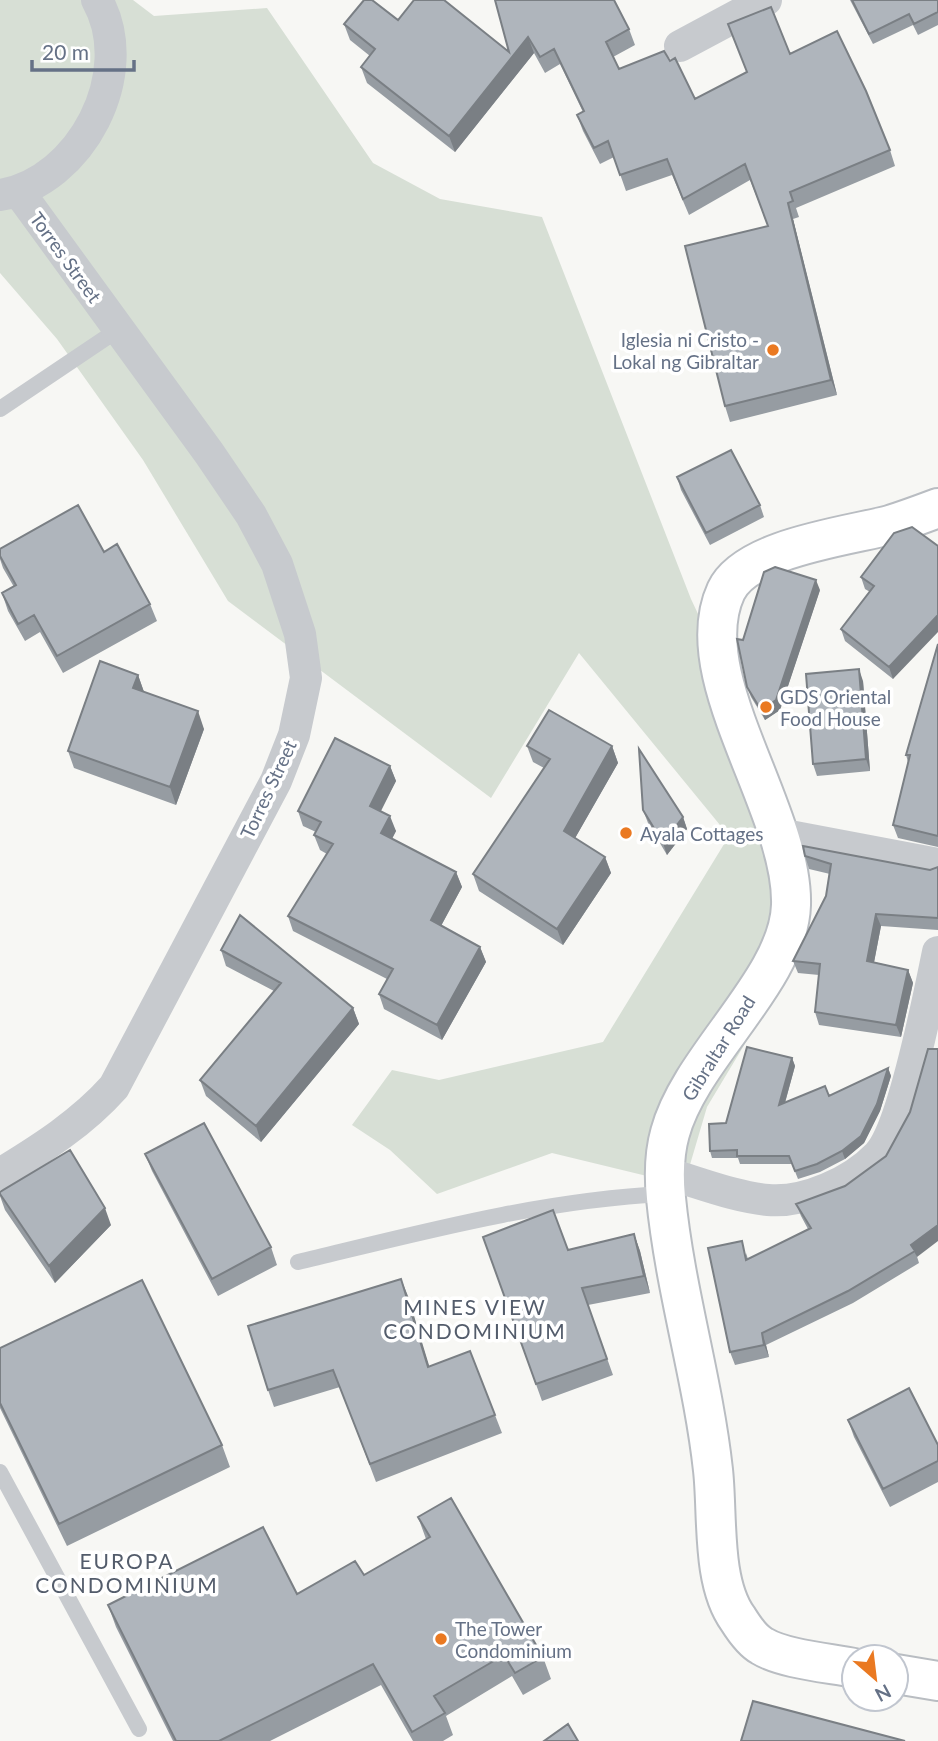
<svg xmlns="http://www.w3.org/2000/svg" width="938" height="1741" font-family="Lato,sans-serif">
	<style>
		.green { fill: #d7dfd5 }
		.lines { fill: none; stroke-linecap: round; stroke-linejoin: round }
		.secondary-casing { stroke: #b9bdc2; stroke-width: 42 }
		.lane { stroke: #c7cace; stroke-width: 16 }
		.street { stroke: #c7cace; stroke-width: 32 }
		.secondary { stroke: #fff; stroke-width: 38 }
		.wall { fill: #969ca2 }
		.shaded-wall { fill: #7a7f84 }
		.building { fill: #afb5bc; stroke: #7a7f84; stroke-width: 2 }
		.poi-dot { fill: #ea7921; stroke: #fff; stroke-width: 2.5 }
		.labels { text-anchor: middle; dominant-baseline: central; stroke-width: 7; stroke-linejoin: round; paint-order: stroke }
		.street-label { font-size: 19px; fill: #657186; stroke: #fff }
		.poi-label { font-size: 19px; fill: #657186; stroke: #fff; text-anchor: start }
		.neighbourhood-label { font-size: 21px; letter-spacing: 2px; fill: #535c6b; stroke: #fff }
	</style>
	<rect width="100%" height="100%" fill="#f7f7f4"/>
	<path class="green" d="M0,0H133L154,16L267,8L373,163L440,199L542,217L691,599L800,831L776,992L707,1107L684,1185L552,1153L437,1194L390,1150L352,1125L392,1070L439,1080L603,1042L729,836L579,653L491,798L228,601L143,460L57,339L0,273Z"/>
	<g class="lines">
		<defs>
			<path id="secondary" d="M854,1668C829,1663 783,1659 762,1646C753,1641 743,1627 738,1619C711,1582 718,1514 713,1470C703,1379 675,1290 666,1198C664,1177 664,1154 670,1133C690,1057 789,980 791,905C794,810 686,677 726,591C746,548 848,536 890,525C906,520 922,514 938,508
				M896,1674L938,1681"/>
		</defs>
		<use href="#secondary" class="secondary-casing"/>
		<path class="lane" d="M0,409L119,329
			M298,1262C419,1233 540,1200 665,1194
			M0,1472L139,1729"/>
		<path class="street" d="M680,46L766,0
			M0,195C81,182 138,73 97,0
			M779,834L938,864
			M665,1173C698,1182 734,1197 768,1200C805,1203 852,1182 878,1155C904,1127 929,995 938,952
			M0,1174C41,1149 82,1123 114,1087L276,781L294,735L306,678L300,634L277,564L251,515L209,453L19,192"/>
		<use href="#secondary" class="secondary"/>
	</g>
	<path class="wall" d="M495,0L629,29L635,45L613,57L619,69L670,61L695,99L747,72L728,24L790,54L890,150L895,166L796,208L799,217L793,219L837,395L730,422L725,406L768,226L750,180L689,215L672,175L626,191L614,157L600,164L583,131L577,115L583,112L560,64L545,73L534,53L455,152L367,83L361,67L370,56L350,40L344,24L398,20L509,52Z
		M850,0H938V25L918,35L913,25L873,44Z
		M677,477L760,505L764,517L710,545L681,490Z
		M938,546L893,679L845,641L841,629L870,592L865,589L861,577Z
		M0,549L104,552L150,604L157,621L63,673L40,632L25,641L8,611L2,593L14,587L3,568L0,559Z
		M820,590L780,710L765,720L751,697L747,687L743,640Z
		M938,644V847L898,838L893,825L908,762L906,755Z
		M138,675L144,692L204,729L176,805L74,768L68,751Z
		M863,681L870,771L817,776L813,764Z
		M527,746H612L618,763L575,838L605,857L611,873L563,945L479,891L473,874L544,768L533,762Z
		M390,766L396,781L380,811L396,831L392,839L456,872L462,887L441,926L480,947L486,962L442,1040L384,1009L379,994L387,979L293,931L288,916L327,854L320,850L314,835L316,832L303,826L298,811Z
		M643,810L683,817L687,829L667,855L648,823Z
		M805,856L930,870L938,867V930L881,926L874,962L908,970L913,983L901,1037L819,1025L815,1012L819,975L798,973L793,961L826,896L830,874L809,869Z
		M221,950L353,1008L359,1024L261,1142L206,1096L200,1080L274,991L226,966Z
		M792,1058L795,1066L785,1103L829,1096L888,1068L891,1076L880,1111L864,1143L845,1159L820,1172L798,1179L792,1164H740L738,1158H712L710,1151L726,1123Z
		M145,1154L271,1247L277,1265L218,1296L152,1171Z
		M886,1156L919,1263L853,1303L766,1345L769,1357L735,1365L730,1352L746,1253L748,1259L808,1229L801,1216L796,1204L845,1186Z
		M0,1192L111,1225L55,1283L5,1210L0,1196Z
		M634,1234L640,1251L650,1293L588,1305L613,1375L542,1401L483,1237L568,1250Z
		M401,1279L429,1367L470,1351L502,1433L376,1482L340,1387L274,1407L268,1390Z
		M0,1348L222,1445L230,1467L67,1546L0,1408Z
		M848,1420L938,1445V1482L890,1507L854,1437Z
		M418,1517L543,1657L551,1679L523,1695L512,1676L446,1716L453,1735L443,1741H413L381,1685L270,1741H173L116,1627L108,1605L297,1594L364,1575L426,1539Z"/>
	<path class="shaded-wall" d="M528,37L534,53L455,152L449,136Z
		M788,203L793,219L837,395L831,380Z
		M816,580L820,590L780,710L765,720L761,710Z
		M938,615V632L893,679L889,667Z
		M859,669L863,681L870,771L866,759Z
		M138,675L144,692L133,688Z
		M198,711L204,729L176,805L170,787Z
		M612,746L618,763L570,847L564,831Z
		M390,766L396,781L376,821L370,806Z
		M390,816L396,831L387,848L381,833Z
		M683,817L687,829L667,855L663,843Z
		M605,857L611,873L563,945L557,929Z
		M456,872L462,887L436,935L431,920Z
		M876,914L881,926L872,973L867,961Z
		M480,947L486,962L442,1040L437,1025Z
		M908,970L913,983L901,1037L896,1025Z
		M353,1008L359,1024L261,1142L256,1126Z
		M792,1058L795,1066L782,1113L779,1105Z
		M888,1068L891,1076L880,1111L864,1143L845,1159L842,1151Z
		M105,1208L111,1225L55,1283L49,1266Z
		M938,1225V1241L917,1257L911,1245Z
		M634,1234L640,1251L650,1293L644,1276Z
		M401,1279L408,1296L435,1385L428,1367Z
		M762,1333L766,1345L769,1357L764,1345Z"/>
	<path class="building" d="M364,0H372L398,20L414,0H444L509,52L495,0H614L629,29L606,42L619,69L664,51L670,61L675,58L695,99L747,72L728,24L771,7L790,54L837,31L866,91L890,150L790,192L793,201L788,203L831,380L725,406L685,246L768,226L745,164L683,199L667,159L620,175L608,141L594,148L577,115L584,111L554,49L540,57L528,37L449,136L361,67L375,49L344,24Z
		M852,0H938V12L914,24L909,14L869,34Z
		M731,450L760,505L706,533L677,477Z
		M78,505L104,552L117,544L150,604L57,656L34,615L18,624L2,593L16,585L0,556V549Z
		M912,527L938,546V615L889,667L841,629L874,586L861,577L894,533Z
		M775,567L816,580L776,700L761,710L747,687L737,639L743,640L764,572Z
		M938,644V836L893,825L910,755H906Z
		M100,661L138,675L133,688L198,711L170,787L68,751Z
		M859,669L866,759L813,764L806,674Z
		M549,710L612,746L564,831L605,857L557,929L473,874L550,759L527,746Z
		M335,738L390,766L370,806L390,816L381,833L456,872L431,920L480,947L437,1025L379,994L393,969L288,916L333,844L314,835L321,822L298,811Z
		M639,749L683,817L663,843L643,810Z
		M803,846L930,870L938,867V918L876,914L867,961L908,970L896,1025L815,1012L820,964L793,961L826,896L831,864L805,856Z
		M240,915L353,1008L256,1126L200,1080L281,983L221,950Z
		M747,1047L792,1058L779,1105L825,1086L829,1096L888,1068L877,1104L861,1136L842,1151L817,1164L795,1171L789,1156H737V1150L710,1151L709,1124L726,1123Z
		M928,1049H938V1225L911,1245L915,1251L848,1291L762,1333L764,1345L730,1352L708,1248L742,1241L746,1260L811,1228L796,1204L845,1186L886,1156L910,1112Z
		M204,1123L271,1247L212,1279L145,1154Z
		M70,1150L105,1208L49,1266L0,1194V1192Z
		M553,1210L568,1250L634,1234L644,1276L582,1288L607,1359L536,1384L483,1237Z
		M401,1279L428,1367L470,1351L495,1415L370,1464L333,1370L268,1390L248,1326Z
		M142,1280L222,1445L59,1524L0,1403V1348Z
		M909,1388L938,1445V1461L883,1489L848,1420Z
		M451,1498L543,1657L515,1673L504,1655L434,1696L445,1713L412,1732L373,1664L219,1741H176L108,1605L263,1527L297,1594L355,1561L364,1575L430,1537L418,1517Z
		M753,1701L905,1741H741Z
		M568,1724L578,1741H544Z"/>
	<g class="poi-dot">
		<circle cx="773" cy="350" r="7"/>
		<circle cx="766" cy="707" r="7"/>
		<circle cx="626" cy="833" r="7"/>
		<circle cx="441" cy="1639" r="7"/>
	</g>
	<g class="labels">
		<g class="street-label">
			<text transform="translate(66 257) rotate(54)">Torres Street</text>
			<text transform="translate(268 789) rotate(-65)">Torres Street</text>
			<text transform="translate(718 1048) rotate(-58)">Gibraltar Road</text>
		</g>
		<g class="poi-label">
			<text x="759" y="339" text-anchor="end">Iglesia ni Cristo -<tspan x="759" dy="22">Lokal ng Gibraltar</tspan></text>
			<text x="780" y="696">GDS Oriental<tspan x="780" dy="22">Food House</tspan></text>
			<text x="640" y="833">Ayala Cottages</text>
			<text x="455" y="1628">The Tower<tspan x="455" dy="22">Condominium</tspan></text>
		</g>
		<g class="neighbourhood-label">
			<text x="475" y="1306">MINES VIEW<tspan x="475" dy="24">CONDOMINIUM</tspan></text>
			<text x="127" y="1560">EUROPA<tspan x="127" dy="24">CONDOMINIUM</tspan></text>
		</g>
	</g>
	<g transform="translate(875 1678) rotate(152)"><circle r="33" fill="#ffffff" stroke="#c1c6cf" stroke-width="2"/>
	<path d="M0-5L12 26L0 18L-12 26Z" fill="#ea7921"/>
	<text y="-10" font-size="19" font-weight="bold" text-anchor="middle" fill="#657186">N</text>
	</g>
	<path d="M32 60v10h102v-10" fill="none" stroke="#657186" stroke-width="3.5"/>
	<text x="42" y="60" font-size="21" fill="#657186" stroke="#ffffff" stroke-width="5" paint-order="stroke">20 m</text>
</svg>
